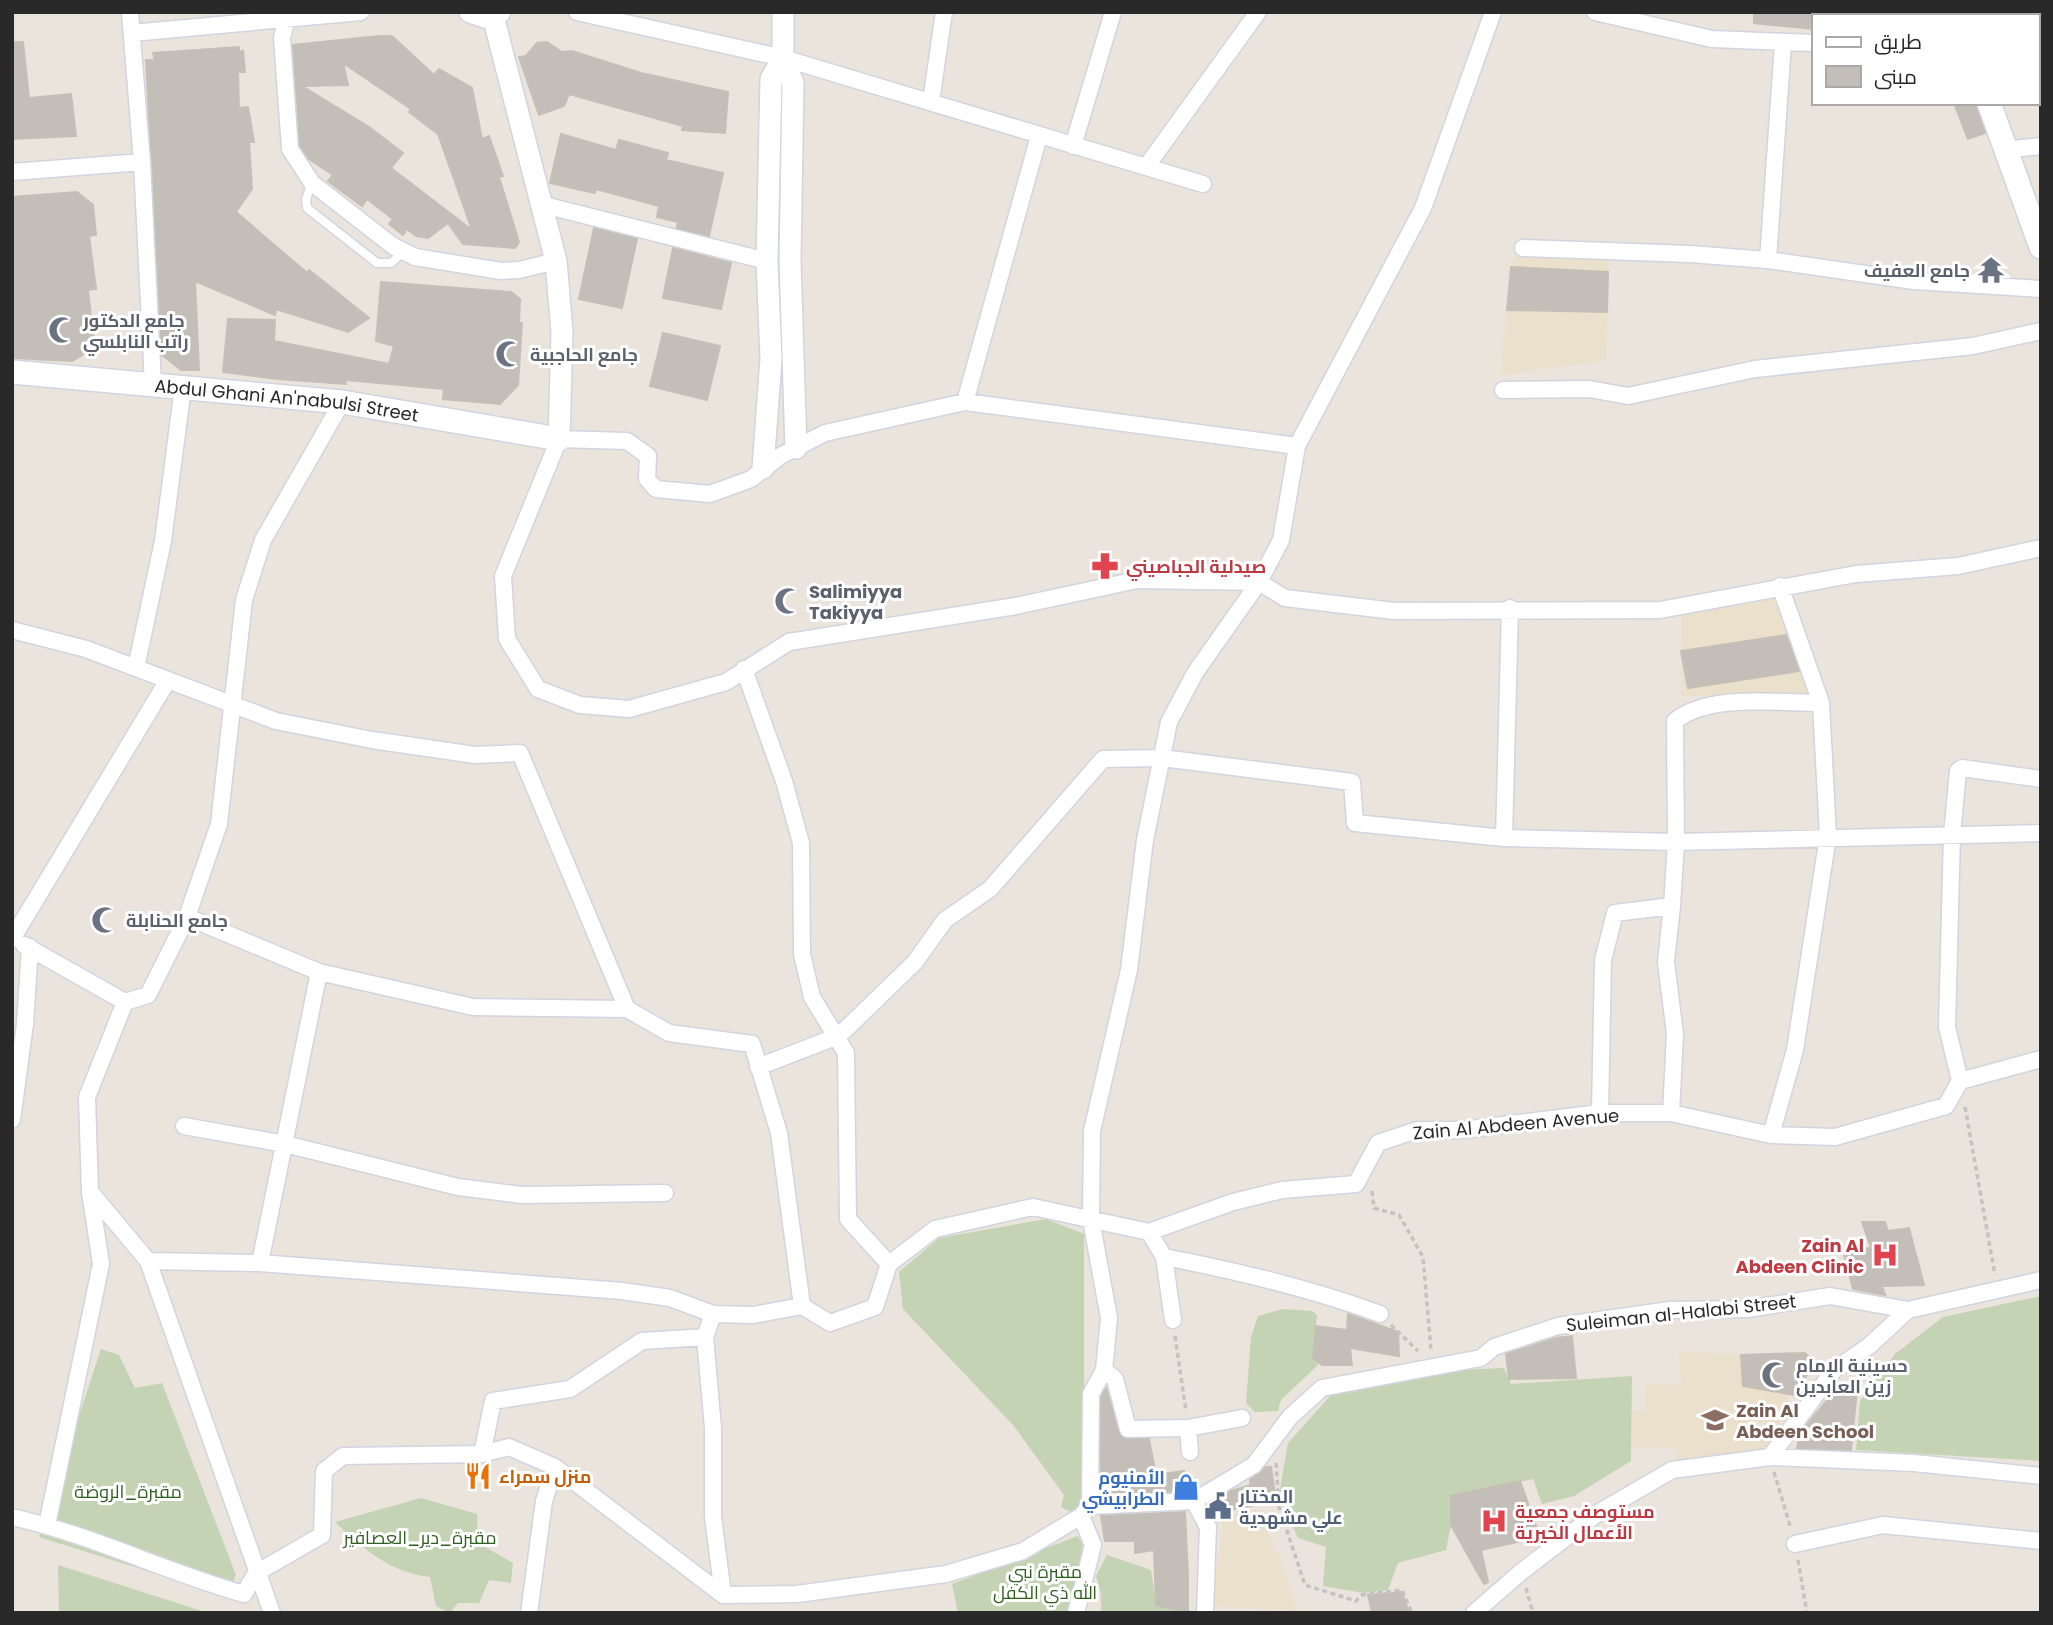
<svg xmlns="http://www.w3.org/2000/svg" width="2053" height="1625" font-family="Poppins,Cairo,sans-serif">
	<style>
		.education { fill: #ebe0cc }
		.cemetery { fill: #c4d3b4 }
		.building { fill: #c3beb7; stroke: #c5bfb6; stroke-width: 2; fill-rule: evenodd }
		.lines { fill: none; stroke-linecap: round; stroke-linejoin: round }
		.service-casing { stroke: #d1d4e1; stroke-width: 11 }
		.minor-casing { stroke: #d1d4e1; stroke-width: 19 }
		.tertiary-casing { stroke: #d1d4e1; stroke-width: 24 }
		.secondary-casing { stroke: #d1d4e1; stroke-width: 26 }
		.path { stroke: #c3c3c3; stroke-width: 3.5; stroke-dasharray: 5 3.5; stroke-linecap: butt }
		.service { stroke: #fff; stroke-width: 8 }
		.minor { stroke: #fff; stroke-width: 16 }
		.tertiary { stroke: #fff; stroke-width: 21 }
		.secondary { stroke: #fff; stroke-width: 23 }
		.labels { text-anchor: middle; dominant-baseline: central; stroke-width: 6; stroke-linejoin: round; paint-order: stroke }
		.worship-label { font-size: 18px; font-weight: bold; fill: #5b616d; stroke: #fff; text-anchor: start }
		.street-label { font-size: 18px; fill: #292929; stroke: #fff }
		.health-label { font-size: 18px; font-weight: bold; fill: #be3a42; stroke: #fff; text-anchor: start }
		.education-label { font-size: 18px; font-weight: bold; fill: #785e54; stroke: #fff; text-anchor: start }
		.food-label { font-size: 18px; font-weight: bold; fill: #c56008; stroke: #fff; text-anchor: start }
		.shop-label { font-size: 18px; font-weight: bold; fill: #366cbe; stroke: #fff; text-anchor: end }
		.park-label { font-size: 18px; fill: #2e601f; stroke: #fff }
		.service-label { font-size: 18px; font-weight: bold; fill: #4e5e75; stroke: #fff; text-anchor: start }
	</style>
	<rect width="100%" height="100%" fill="#eae4dc"/>
	<path class="education" d="M1527,252L1609,257L1606,360L1500,375L1512,259Z
		M1778,585L1809,697L1681,696L1682,611Z
		M1679,1351L1741,1355L1743,1386L1787,1394L1788,1410L1759,1458L1697,1467L1678,1461L1674,1448L1632,1447V1411L1646,1412L1645,1384L1681,1385Z
		M1256,1509L1281,1560L1297,1611L1212,1606L1223,1518Z"/>
	<path class="cemetery" d="M1046,1219L1084,1234V1501L1071,1512L1061,1507L1064,1495L1013,1425L903,1309L899,1272L939,1238Z
		M2041,1296V1461L1856,1450L1860,1401L1895,1354L1943,1317Z
		M1283,1309L1312,1311L1317,1315L1313,1357L1319,1364L1281,1400L1278,1411L1255,1412L1246,1403L1251,1337L1258,1316Z
		M101,1349L119,1355L135,1388L162,1383L236,1575L227,1596L39,1537Z
		M1504,1368L1511,1384L1632,1376L1631,1461L1574,1496L1542,1504L1533,1479L1451,1496V1525L1446,1550L1398,1563L1388,1590L1364,1593L1323,1586L1326,1547L1298,1538L1279,1495L1288,1443L1331,1395L1454,1370Z
		M421,1498L477,1514L478,1543L513,1563L511,1583L489,1580L479,1603H458L450,1613L436,1606L430,1577C391,1573 362,1548 335,1522Z
		M1078,1536L1083,1546L1070,1613H958L952,1584Z
		M1107,1555L1151,1570L1156,1605L1185,1613H1101V1594L1096,1576Z
		M58,1565L202,1611L203,1613H59Z"/>
	<path class="building" d="M1754,12H1813V29L1754,23Z
		M379,36H392L434,75L439,69L472,88L482,139L489,136L503,176L499,177L519,242L515,248L463,244L448,223L428,238L416,236L407,229L403,235L389,224L393,219L367,199L362,206L328,181L333,175L309,159L300,146L293,45ZM343,63L411,109L409,112L438,134L472,230L391,168L403,153L369,127L302,86L348,85Z
		M12,42H23L29,98L71,94L76,136L12,139Z
		M547,42L562,52L572,51L641,73L728,92L725,133L682,130L683,126L569,94L564,106L539,115L519,57L526,56L537,43Z
		M239,47V52L243,51L245,72H238L239,108L248,107L254,142H249L252,189L236,212L307,273L309,270L369,318L348,332L276,309L275,315L195,281L199,370H181L162,355L146,60H155L153,53Z
		M1954,103H1975L1985,133L1968,139Z
		M561,134L616,150L619,140L668,153L666,160L723,173L709,236L677,228L678,222L657,217L659,206L596,189L595,193L550,183Z
		M77,192L93,205L96,235L89,236L96,289L88,290L94,343L81,356L72,361L13,358L12,197Z
		M594,228L637,239L622,308L579,299Z
		M673,248L731,263L721,309L663,298Z
		M1511,267L1608,272L1607,312L1507,310Z
		M381,282L511,292L520,299L519,323H522L518,385L500,404L443,399L444,389L346,380V384L277,379L223,372L228,319L275,320L274,341L389,364L394,346L376,341Z
		M663,333L720,346L707,400L650,386Z
		M1786,635L1799,671L1688,688L1681,651Z
		M1862,1222H1885L1888,1231L1909,1228L1924,1285L1882,1286L1885,1295L1853,1289L1843,1251L1871,1248Z
		M1348,1314L1398,1332L1399,1356L1350,1348L1352,1365H1322L1313,1357L1316,1326L1347,1330Z
		M1572,1336L1576,1378L1509,1379L1506,1354L1556,1338Z
		M1805,1353L1815,1363L1794,1395L1743,1386L1741,1355Z
		M1106,1388L1120,1435L1128,1439H1149L1156,1475L1184,1471L1185,1491L1101,1495V1397Z
		M1836,1389L1857,1390L1851,1450L1797,1448L1801,1432Z
		M1265,1467H1271L1276,1501L1229,1510L1230,1514L1215,1518L1209,1504L1231,1491L1251,1485L1250,1480Z
		M1520,1481L1540,1537L1481,1550L1488,1582L1484,1584L1451,1525V1496Z
		M1185,1512L1188,1576V1613L1156,1605L1154,1550L1135,1553V1541H1105L1101,1516Z
		M1402,1592L1409,1613H1372L1368,1595Z"/>
	<g class="lines">
		<defs>
			<path id="service" d="M312,183L306,199L307,208L377,263H391L403,252"/>
			<path id="minor" d="M130,12L142,162L153,384
				M577,12L783,58L1203,184
				M1595,12L1712,39L1813,43
				M287,18L282,38L290,149L312,183L393,246L415,257L501,271L519,270L556,261
				M132,33L361,12
				M931,101L944,12
				M1073,146L1113,12
				M2004,150L2041,146
				M1146,167L1258,12
				M12,172L142,162
				M540,204L767,261
				M1523,248L1690,254L1768,260L1914,281L2041,289
				M1768,260L1783,43
				M1503,390L1589,389L1628,396L1755,369L1973,346L2041,331
				M965,402L1039,136
				M1297,446L965,402L825,433L780,456L751,479L710,494L656,489L647,479L648,456L627,441L559,439L503,576L507,639L538,689L580,705L629,709L726,682L789,642L1016,606L1137,580L1259,582L1285,598L1394,611L1660,610L1856,574L1958,566L2041,548
				M12,630L86,649L276,721L372,740L475,755L520,753L627,1009L669,1033L752,1044L779,1133L802,1306
				M136,668L163,541L183,387
				M744,669L784,781L801,843L802,954L812,997L846,1053L848,1219L889,1264
				M1504,838L1510,608
				M187,917L319,972L473,1007L627,1009
				M12,939L168,680
				M24,945L125,1002
				M758,1067L838,1036L848,1027L915,962L945,920L990,889L1103,759L1162,758L1352,782L1355,823L1504,838L1676,842L2041,833
				M1960,1081L1947,1027L1952,835L1958,771L1962,768L2041,779
				M1600,1113L1603,960L1615,913L1672,906L1676,842L1675,721C1710,693 1777,703 1821,703
				M1671,1113L1675,1034L1666,962L1672,906
				M12,1120L25,1024L30,947
				M184,1126L285,1144L458,1187L522,1195L665,1193
				M1771,1135L1795,1050L1828,836L1821,703L1780,586
				M92,1194L148,1261L272,1613
				M1149,1232L1164,1257L1173,1320
				M1164,1257C1238,1271 1309,1288 1380,1314
				M148,1261L260,1263L622,1291L670,1298L713,1314L753,1315L802,1306
				M260,1263L319,972
				M802,1306L830,1323L875,1307L889,1264L935,1229L1033,1207L1149,1232L1233,1202L1282,1190L1356,1184L1378,1143L1417,1130H1462L1600,1113H1671L1771,1135L1835,1137L1946,1106L1960,1081L2041,1059
				M713,1314L705,1337L713,1428V1517L723,1595
				M1104,1370L1115,1379L1128,1429L1188,1428L1242,1418
				M1188,1428L1190,1452
				M482,1454L493,1401L570,1389L642,1341L705,1337
				M1770,1457L1914,1463L2041,1476
				M1194,1501L1208,1527L1205,1613
				M1090,1506L1091,1394L1104,1370L1109,1318L1091,1220L1092,1131L1129,970L1145,840L1169,722L1195,673L1259,582L1281,540L1297,446L1423,208L1493,12
				M12,1517C92,1535 166,1572 244,1594L256,1573L322,1535L324,1471L343,1456L482,1454L509,1447L555,1467L723,1595L797,1594L946,1574L1023,1551L1081,1516L1090,1506L1194,1501L1254,1465L1290,1417L1322,1388L1481,1358L1494,1347L1558,1326L1670,1310L1748,1309L1830,1296L1908,1310L2041,1280
				M47,1525L101,1264L90,1192L87,1097L125,1002L148,995L187,917L219,824L244,600L263,540L342,402
				M1795,1544L1883,1525L2041,1541
				M529,1613L544,1501L555,1467
				M1076,1613L1093,1545L1081,1516
				M1474,1613L1521,1572L1598,1513L1672,1470L1770,1457L1834,1370L1869,1346L1908,1310"/>
			<path id="tertiary" d="M470,12L485,17L500,12
				M783,12V58L793,83L790,261L796,448
				M493,16L556,261L562,332L559,439
				M763,468L771,359L767,261L771,79L783,58"/>
			<g id="secondary">
				<path d="M1962,12L1963,16"/>
				<path d="M1989,103L2041,247"/>
				<path id="s1" d="M12,372L342,402L559,439"/>
			</g>
		</defs>
		<use href="#service" class="service-casing"/>
		<use href="#minor" class="minor-casing"/>
		<use href="#tertiary" class="tertiary-casing"/>
		<use href="#secondary" class="secondary-casing"/>
		<path class="path" d="M1965,1107L1995,1275
			M1372,1191L1374,1208L1399,1215L1423,1257L1431,1350
			M1391,1325L1418,1351
			M1175,1336L1186,1411
			M1276,1463L1279,1507L1305,1585L1356,1601L1362,1595L1402,1590L1412,1613
			M1774,1472L1791,1529
			M1798,1560L1807,1613
			M1526,1588L1533,1613"/>
		<use href="#service" class="service"/>
		<use href="#minor" class="minor"/>
		<use href="#tertiary" class="tertiary"/>
		<use href="#secondary" class="secondary"/>
	</g>
	<defs>
		<symbol id="temple-bare" viewBox="-9 -9 18 18"><path d="M0-6L5-2H3V0L6.5 2.5H4V6H1.5V3h-3V6H-4V2.5H-6.5L-3 0V-2H-5Z" fill="#6b7280" stroke="#fff" stroke-width="2.5" paint-order="stroke"/></symbol>
		<symbol id="mosque-bare" viewBox="-9 -9 18 18"><path d="M3.5-4.9A6 6 0 1 0 3.5 4.9A5 5 0 1 1 3.5-4.9Z" fill="#6b7280" stroke="#fff" stroke-width="2.5" paint-order="stroke"/></symbol>
		<symbol id="pharmacy-bare" viewBox="-9 -9 18 18"><path d="M-2-6h4v4h4v4h-4v4h-4v-4h-4v-4h4Z" fill="#e0444e" stroke="#fff" stroke-width="2.5" paint-order="stroke"/></symbol>
		<symbol id="hospital-bare" viewBox="-9 -9 18 18"><path d="M-5-5h3v3.5h4V-5h3V5h-3V1.5h-4V5h-3Z" fill="#e0444e" stroke="#fff" stroke-width="2.5" paint-order="stroke"/></symbol>
		<symbol id="school-bare" viewBox="-9 -9 18 18"><path d="M0-5L7-2L0 1L-7-2ZM-4 1L0 2.5L4 1V4Q0 6-4 4Z" fill="#8d6e63" stroke="#fff" stroke-width="2.5" paint-order="stroke"/></symbol>
		<symbol id="restaurant-bare" viewBox="-9 -9 18 18"><path d="M-5-6h1v4h1v-4h1v4h1v-4h1v5L-1.5 .5V6h-2V.5L-5-1ZM5-6V6H3V1.5H1.5Q1.5-4 5-6Z" fill="#e8710a" stroke="#fff" stroke-width="2.5" paint-order="stroke"/></symbol>
		<symbol id="shop-bare" viewBox="-9 -9 18 18"><path d="M-5-2.5h2.3a2.7 3.5 0 0 1 5.4 0H5L5.5 6h-11ZM-1.5-2.5h3a1.5 2.3 0 0 0-3 0Z" fill="#3f7fe0" stroke="#fff" stroke-width="2.5" paint-order="stroke"/></symbol>
		<symbol id="civic-bare" viewBox="-9 -9 18 18"><path d="M-.6-6.5H3V-4.5H.6V-3L4-1V1h2V6H-6V1h2V-1L-.6-3ZM-1.2 2.5V6h2.4V2.5Z" fill="#5c6f8a" stroke="#fff" stroke-width="2.5" paint-order="stroke"/></symbol>
	</defs>
	<g fill-rule="evenodd">
		<use href="#temple-bare" x="1972" y="251" width="38" height="38"/>
		<use href="#mosque-bare" x="43" y="311" width="38" height="38"/>
		<use href="#mosque-bare" x="490" y="335" width="38" height="38"/>
		<use href="#pharmacy-bare" x="1086" y="547" width="38" height="38"/>
		<use href="#mosque-bare" x="769" y="582" width="38" height="38"/>
		<use href="#mosque-bare" x="86" y="901" width="38" height="38"/>
		<use href="#hospital-bare" x="1866" y="1236" width="38" height="38"/>
		<use href="#mosque-bare" x="1756" y="1356" width="38" height="38"/>
		<use href="#school-bare" x="1696" y="1401" width="38" height="38"/>
		<use href="#restaurant-bare" x="459" y="1457" width="38" height="38"/>
		<use href="#shop-bare" x="1167" y="1468" width="38" height="38"/>
		<use href="#civic-bare" x="1199" y="1487" width="38" height="38"/>
		<use href="#hospital-bare" x="1475" y="1502" width="38" height="38"/>
	</g>
	<g class="labels">
		<g class="worship-label">
			<text x="1970" y="270" text-anchor="end">جامع العفيف</text>
			<text x="83" y="320">جامع الدكتور<tspan x="83" dy="21">راتب النابلسي</tspan></text>
			<text x="530" y="354">جامع الحاجبية</text>
			<text x="809" y="591">Salimiyya<tspan x="809" dy="21">Takiyya</tspan></text>
			<text x="126" y="920">جامع الحنابلة</text>
			<text x="1796" y="1365">حسينية الإمام<tspan x="1796" dy="21">زين العابدين</tspan></text>
		</g>
		<g class="street-label">
			<text stroke="none"><textPath href="#s1" startOffset="276">Abdul Ghani An'nabulsi Street</textPath></text>
			<text transform="translate(1516 1124) rotate(-5)">Zain Al Abdeen Avenue</text>
			<text transform="translate(1681 1313) rotate(-6)">Suleiman al-Halabi Street</text>
		</g>
		<g class="health-label">
			<text x="1126" y="566">صيدلية الجباصيني</text>
			<text x="1864" y="1245" text-anchor="end">Zain Al<tspan x="1864" dy="21">Abdeen Clinic</tspan></text>
			<text x="1515" y="1511">مستوصف جمعية<tspan x="1515" dy="21">الأعمال الخيرية</tspan></text>
		</g>
		<g class="education-label">
			<text x="1736" y="1410">Zain Al<tspan x="1736" dy="21">Abdeen School</tspan></text>
		</g>
		<g class="food-label">
			<text x="499" y="1476">منزل سمراء</text>
		</g>
		<g class="shop-label">
			<text x="1165" y="1477">الأمنيوم<tspan x="1165" dy="21">الطرابيشي</tspan></text>
		</g>
		<g class="park-label">
			<text x="128" y="1491">مقبرة_الروضة</text>
			<text x="420" y="1537">مقبرة_دير_العصافير</text>
			<text x="1045" y="1571">مقبرة نبي<tspan x="1045" dy="21">الله ذي الكفل</tspan></text>
		</g>
		<g class="service-label">
			<text x="1239" y="1496">المختار<tspan x="1239" dy="21">علي مشهدية</tspan></text>
		</g>
	</g>
	<rect width="2053" height="1625" fill="none" stroke="#292929" stroke-width="28"/>
	<rect x="1812" y="14" width="228" height="91" fill="#ffffff" stroke="#a9a9a9" stroke-width="2"/>
	<rect x="1826" y="37" width="35" height="10" fill="#ffffff" stroke="#a9a9a9" stroke-width="2"/>
	<text x="1874" y="49" font-size="21" fill="#292929">طريق</text>
	<rect x="1826" y="66" width="35" height="21" fill="#c3beb7" stroke="#a9a9a9" stroke-width="2"/>
	<text x="1874" y="84" font-size="21" fill="#292929">مبنى</text>
</svg>
